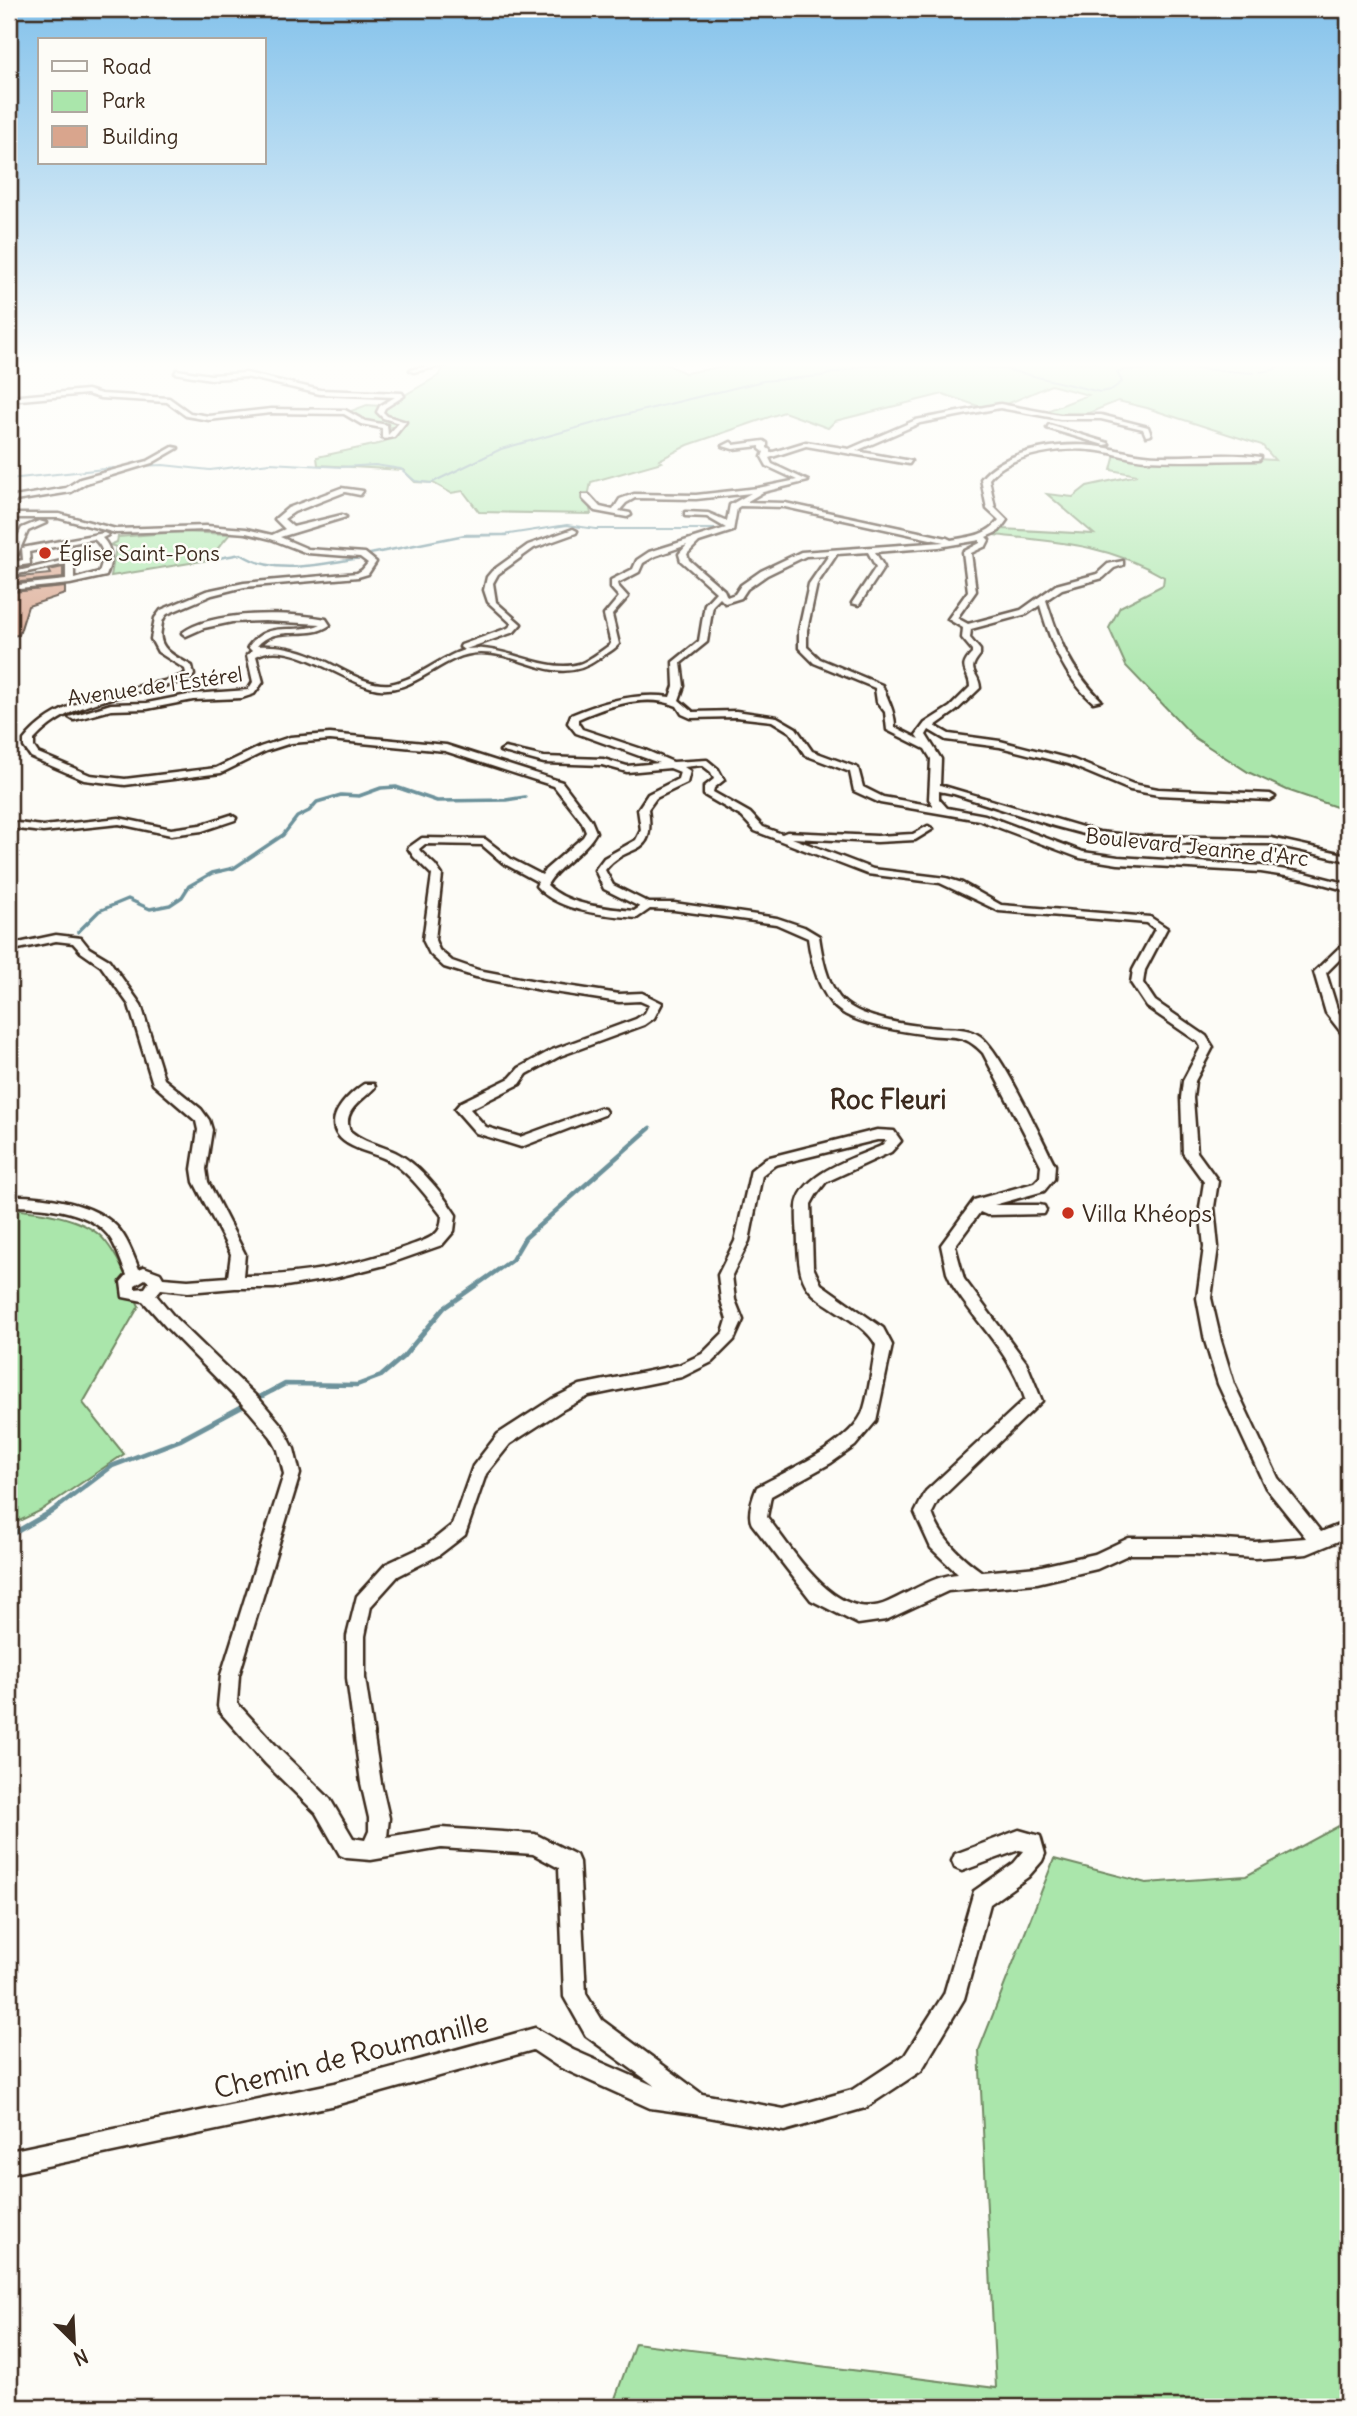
<svg xmlns="http://www.w3.org/2000/svg" width="1357" height="2416" font-family="Delius,sans-serif">
	<style>
		.green { fill: #aae6ab; stroke: #728864; stroke-width: 2 }
		.lines { fill: none; stroke-linecap: round; stroke-linejoin: round }
		.stream-far4 { stroke: #6d929b; stroke-width: 2 }
		.stream-far3 { stroke: #6d929b; stroke-width: 2.5 }
		.stream-far2 { stroke: #6d929b; stroke-width: 3.5 }
		.stream-far1 { stroke: #6d929b; stroke-width: 4.5 }
		.stream { stroke: #6d929b; stroke-width: 5 }
		.building { fill: #d9a58d; stroke: #3b2a1e; stroke-width: 2 }
		.street-casing { stroke: #3b2a1e; stroke-width: 5 }
		.street { fill: #fdfcf7; fill-rule: evenodd }
		.poi-dot { fill: #c8321e; stroke: #fdfcf7; stroke-width: 2.5 }
		.labels { text-anchor: middle; dominant-baseline: central; stroke-width: 5; stroke-linejoin: round; paint-order: stroke }
		.far-poi-label { font-size: 21px; fill: #3b2a1e; stroke: #fdfcf7; text-anchor: start }
		.far-street-label { font-size: 21px; fill: #3b2a1e; stroke: #fdfcf7 }
		.poi-label { font-size: 24px; fill: #3b2a1e; stroke: #fdfcf7; text-anchor: start }
		.neighbourhood-label { font-size: 26px; font-weight: bold; fill: #3b2a1e; stroke: #fdfcf7 }
		.near-street-label { font-size: 28px; fill: #3b2a1e; stroke: #fdfcf7 }
	</style>
	<rect width="100%" height="100%" fill="#fdfcf7"/>
	<filter id="ink" filterUnits="userSpaceOnUse"><feTurbulence type="fractalNoise" baseFrequency=".0143" numOctaves="2"/><feDisplacementMap in="SourceGraphic" scale="14" xChannelSelector="R" yChannelSelector="G"/><feConvolveMatrix kernelMatrix="1 2 1 2 8 2 1 2 1" color-interpolation-filters="sRGB"/></filter>
	<g filter="url(#ink)">
		<path class="green" d="M439,362H662L685,373L749,362H1348V811L1287,790L1248,772L1195,738L1126,666L1109,628L1120,607L1163,585L1164,577C1107,544 1058,542 994,535L1001,529L1094,534L1047,494L1073,497L1087,486L1137,475L1111,470L1115,454L1150,459L1223,457L1275,460L1262,445L1147,408L1118,401L1079,417L1044,412L1088,395L1051,385L1007,404L981,407L943,394L835,421L828,428L784,412L688,445L659,460L662,462L591,482L588,497L591,514L479,512L463,491L451,493L433,483L415,482L403,470L318,465L317,457L383,443L390,427L366,421L351,411L367,405L382,406L403,396L438,376L444,366Z
			M179,532L230,534L208,560L111,576L116,547L110,545L117,542L118,537Z
			M9,1209C38,1211 87,1217 106,1242C121,1261 129,1284 139,1306L83,1403L124,1454L40,1511L9,1526Z
			M1348,1821V2407H612L635,2343L996,2388L979,2050L1054,1859L1146,1883L1246,1876Z"/>
		<g class="lines">
			<path class="stream-far4" d="M941,362L1008,370L1100,392L1111,390L1122,382L1117,372L1124,370L1190,368L1254,373
				M1260,372L1273,370L1283,362
				M140,466L163,465L210,470L270,463L342,467L375,465L401,469L415,481L431,483L501,449L620,416L763,381L821,376L863,366L907,362
				M9,479L114,468
				M459,536L503,535L567,525L596,529H725"/>
			<path class="stream-far3" d="M370,554L465,535H506
				M208,560L241,554C275,577 323,563 361,558"/>
			<path class="stream-far2" d="M78,932L99,911L128,899L150,909L170,905L182,897L189,886L212,873L234,868L283,835L297,817L309,811L317,802L341,795L359,796L381,788L396,787L437,801L506,800L525,797"/>
			<path class="stream-far1" d="M272,1391L285,1384L357,1385L381,1376L403,1357L444,1308L512,1260L525,1238L650,1128"/>
			<path class="stream" d="M9,1536L51,1512L112,1466L180,1440L275,1389"/>
		</g>
		<path class="building" d="M63,567V578L10,583L9,578L51,574L49,570Z
			M65,587V594L28,606L19,635L9,636V615L13,602L12,592Z"/>
		<g class="lines">
			<defs>
				<path id="street" d="M16,362H27L9,368V364Z
					M445,362H460L413,372L410,370Z
					M177,370L211,375L246,373L320,390L402,393L404,396L385,408L383,412L387,416L406,422L394,437L385,439L382,437V428L361,424L344,414L271,413L209,420L186,416L167,402L100,398L87,394L9,401V397L87,390L101,394L169,398L190,413L209,416L271,409L345,410L365,421L387,425L388,435L399,423L383,418L377,412L380,406L395,397L320,394L246,377L211,379L175,373Z
					M1000,404L1060,415H1101L1148,427L1151,435L1146,436L1143,429L1101,419H1060L1000,408L920,423L856,451L911,461L909,464L806,446L769,458L772,464L808,481L763,492L746,502L785,503L947,538L951,540C969,537 987,536 999,520L987,509L981,479C1004,449 1066,441 1101,447C1121,450 1139,456 1159,456C1193,457 1228,452 1261,457L1259,460C1221,460 1184,462 1146,460C1130,459 1115,453 1099,451C1067,446 1009,453 989,479L995,508L1007,520L999,531L986,537L989,540L986,546L971,553L976,591L957,618L968,624L1021,610L1056,585L1097,574L1108,564L1123,561V565L1114,568L1103,578L1062,589L1046,600C1060,643 1069,667 1101,700L1093,702C1064,677 1050,641 1040,605L1027,614L971,629L970,638L980,650V655C965,673 979,671 980,688L956,711L935,726L949,734L1000,741L1074,760L1133,784L1158,789L1270,794L1275,797L1270,800L1158,795L1130,790L1068,764L1000,747L946,740L929,730L926,735L941,759L940,785L1099,832L1138,836L1271,838L1348,855V861L1271,844L1138,843L1099,838L1054,826L954,794L939,791V799L947,808L985,815L1083,852L1118,857L1261,866L1305,873L1348,884V891L1305,879L1261,872L1118,864L1080,858L979,820L880,803L854,791L850,772L805,755L790,732L772,721L736,717L691,718L682,714L677,706C646,693 607,706 578,719V723L582,729L645,750L673,762L707,760L718,769L724,780L714,788L713,792L750,813L763,827L782,834L787,832L877,836L913,834L928,826L933,829L915,840L877,842L792,838L873,869L946,878L962,883L1001,905L1150,917L1167,928L1145,970L1143,983L1155,1001L1206,1036L1213,1047L1195,1081L1193,1098L1197,1152L1218,1181L1214,1207L1218,1247L1211,1298L1221,1341L1234,1384L1278,1478L1321,1532L1348,1521V1537L1307,1554L1255,1558L1194,1554H1130L1097,1569L1037,1583L948,1591L886,1620L858,1624L811,1600L752,1524C747,1515 753,1497 757,1487C787,1471 847,1445 862,1414C868,1402 873,1361 876,1345C867,1325 831,1310 814,1295C799,1281 799,1263 798,1245C798,1232 796,1219 797,1207C800,1173 855,1158 881,1146L887,1140H877L775,1165L762,1175L749,1241L732,1275L735,1300L743,1320L734,1340L712,1362L682,1377L589,1396L564,1409L510,1444L486,1474L465,1535L439,1555L398,1576L371,1606L365,1636V1678L381,1783L389,1818L387,1837L441,1828L535,1834L576,1855L579,1862L586,1994L602,2020L702,2094L784,2109L852,2090L905,2055L944,1994L974,1891L1014,1863L1024,1851L1019,1850L962,1871L955,1868L952,1861L955,1854L1019,1830L1040,1836L1045,1854L1042,1861L1028,1877L990,1904L964,1999L921,2071L865,2108L784,2131L693,2114L650,2108L557,2066L533,2050L335,2105L9,2174V2151L335,2083L535,2028L573,2050L655,2086L586,2036L564,1997L559,1868L533,1854L441,1848L371,1860L347,1858L340,1855L316,1813L266,1764L220,1712L218,1706L221,1675L284,1474L278,1450L271,1437L249,1411L166,1327L143,1301L123,1297L121,1282L127,1275C121,1263 117,1246 108,1235C87,1209 40,1206 9,1206V1196C40,1195 93,1202 116,1226C127,1237 133,1255 139,1269L144,1267L160,1273L163,1278L188,1280L228,1277L231,1254L194,1182L192,1169L198,1130L196,1121L153,1084L129,1005L101,966L81,952L73,943L56,941L9,951V945L56,935L81,938L89,948L109,960L141,1005L164,1079L201,1109L209,1120L212,1130L206,1169L208,1182L245,1254L243,1276C299,1276 356,1265 409,1246C417,1243 427,1240 434,1235C441,1230 441,1224 442,1216C428,1198 412,1176 393,1163C381,1155 366,1153 352,1146C316,1128 342,1099 364,1084H374L375,1087C364,1100 341,1110 350,1131C363,1142 379,1145 395,1152C418,1163 442,1193 456,1215L454,1231L442,1245L385,1265L334,1278L274,1288H235L188,1292L161,1289L156,1295L176,1319L261,1401L283,1427L294,1449L300,1474L239,1675L237,1703L280,1750L330,1799L353,1838L365,1840L369,1831V1818L361,1783L347,1678V1636L357,1596L386,1564L427,1545L452,1525L473,1466L498,1434L552,1399L580,1385L679,1365L702,1354L723,1333L727,1320L721,1300L718,1275L735,1241L751,1170L766,1158L877,1130L894,1131L901,1141L891,1152L826,1182L816,1195L811,1204L813,1267L821,1284L883,1328L892,1345L876,1421L855,1446L831,1463L771,1496L767,1517C794,1551 837,1626 888,1602C911,1592 933,1576 958,1574L931,1548L915,1513L926,1491L1025,1399C1012,1355 977,1324 953,1286L947,1273L941,1245L974,1200L1034,1183L1040,1177L1041,1165L983,1053C964,1033 954,1038 929,1035C902,1031 850,1025 832,1004C817,986 811,960 808,938L776,924L674,910L650,909L637,918C605,915 558,912 536,886L538,882L503,863L482,845L425,844L419,849L420,851L435,865L442,875L435,940L439,950L452,961L478,970L541,982L619,994L642,993L662,1003L654,1018L644,1025L560,1056L527,1074L520,1084L470,1109L486,1127L520,1137L599,1108L604,1109L606,1112L604,1115L521,1147L476,1133L455,1109L461,1102L510,1078L519,1068L552,1050L636,1019L645,1013L649,1005L640,1001L619,1002L541,990L476,977L444,967L430,954L423,940L432,875L414,857L408,848L422,838L485,839L511,859L542,875L545,870L583,837L586,832L582,822L554,786L445,751L330,740L291,743L266,751L221,773L125,785L84,780L31,757L24,747V740C53,703 102,696 145,685C159,682 175,680 186,673L185,669L158,652L151,639L155,618L161,610L206,591L244,583L357,573L362,570L368,563L360,557L307,553L271,539L246,533L206,530L116,533L59,518H9V514H59L116,529L206,526L246,529L272,535L285,529L275,519L288,508L341,488L363,491L360,495L345,492L294,512L284,519L293,527L342,515L346,517L280,537L308,549L365,553L376,562L368,574L358,577L244,587L212,595L167,614C162,619 162,623 161,630C157,650 177,657 192,666L194,675L190,679C138,695 72,697 34,740V747L38,753L90,775L125,779L216,768L260,747L290,737L330,734L446,745L562,782L591,820L596,832C584,854 559,864 547,885C568,906 606,908 634,911L640,907L604,889L595,870L604,858L636,840L641,830L638,809L648,794L678,779L680,772L670,768L627,772L602,765L544,763L500,751L505,748L544,757L603,759L627,766L659,763L576,733L568,723L571,715C602,702 636,692 670,697L674,686L673,662L699,641L705,604L716,592L681,561L679,554L687,545L655,556L643,563L639,572L618,583L619,587L628,597L612,615L619,644C613,651 605,654 598,659C557,689 522,652 480,653C440,653 412,700 370,687C338,678 288,638 256,656L263,682L254,694L242,698L193,700L147,709L111,710L74,720L69,717L111,704L147,703L193,694L248,690L253,682L247,655L252,651L248,647C269,618 295,636 321,624L265,621L232,622L204,628L186,636L182,633C213,610 289,612 326,619L330,625C309,641 276,623 257,646C277,645 295,648 314,656C337,665 365,687 390,684C416,680 439,658 464,650L460,647L461,645L508,628L512,624L488,602L484,590L487,577L492,571L528,545L573,529L577,531L576,533L534,548L498,574L493,583L496,602L521,624L514,632L466,649C504,644 546,674 579,664C587,662 604,649 611,644L604,615L619,597L611,588V580L633,569L637,560L649,552L726,528L707,517L685,516V512L708,513L727,521L730,505L751,493L696,499L635,498L626,503L619,511L630,513L631,515L627,517L595,511L583,499V495H589L600,507L613,510L620,499L634,494L696,495L758,488L797,480L767,466L762,457L764,452L760,449V446L733,449L723,446L731,442L734,445L764,441L767,443V448L770,450V453L806,442L849,449L916,420ZM740,506L785,507L944,542L801,552L761,571L741,585L735,594L727,597L724,590L689,560L687,554L699,542L733,531L737,508ZM980,540V543L963,552L968,591L948,619L963,628L962,638L972,650V654C956,670 970,671 970,687L950,707L925,723L916,735L919,739L895,727C895,712 888,700 882,685L820,659L807,647V630L817,584L837,554L868,552L876,567L852,603L859,605L884,567L875,552L939,547ZM829,555L809,584L799,630V648L814,663L875,688L877,702L885,712L887,730L925,749L931,759L929,799L934,806L883,797L863,787L858,768L812,751L796,728L777,717L736,711L693,712L679,700L684,686L681,663L707,642L713,605L720,598L725,603L741,598L747,589L767,575L806,556ZM702,765L711,772L714,779L704,787V795L742,817L755,831L867,874L940,883L999,911L1147,923L1155,929L1133,970L1131,983L1147,1007L1198,1042L1201,1047L1183,1081L1181,1098L1183,1153L1204,1182L1200,1207L1204,1247L1197,1298L1205,1341L1218,1384L1266,1488L1306,1538L1255,1542L1194,1538H1129L1095,1554L1037,1567L982,1572C960,1556 941,1539 932,1513L938,1501L1042,1401L1026,1362L964,1279L955,1246L980,1212L987,1215L1044,1214L1046,1210L1044,1206L1039,1205H994L1044,1191L1054,1179L1055,1165C1040,1136 1002,1052 980,1036C967,1027 953,1029 939,1028C911,1026 856,1019 839,997C826,980 822,956 819,936L804,927L777,918L674,903H649L613,885L605,870C629,840 656,861 648,809L656,798L687,783L690,771L684,767ZM145,1279L149,1282L145,1288L135,1289V1285Z
					M1049,425L1108,443L1109,444L1104,445L1047,428Z
					M173,447L178,448L152,463L86,483L71,492L9,502V498L66,488L80,479L148,461Z
					M39,521L46,523L28,531L16,558H9V554L22,528Z
					M104,533L108,535L102,538C113,549 112,561 106,576L70,584L9,590V586L66,580V564L18,574L14,572L70,559L74,561V579L99,572C104,559 106,549 94,539L29,552L30,564L9,567V563L23,560L22,548Z
					M231,815L236,818L235,820L202,831L171,835L119,824L43,832L9,828V822L43,826L119,818L171,829L200,825Z
					M1348,942V951L1326,973L1338,1012L1348,1025V1037L1344,1036L1326,1013L1314,972L1344,943Z"/>
			</defs>
			<use href="#street" class="street-casing"/>
			<use href="#street" class="street"/>
		</g>
	</g>
	<linearGradient id="sky" x2="0" y2="1"><stop stop-color="#84c2eb"/><stop offset="0.52" stop-color="#fefefb"/><stop offset="1" stop-color="#fefefb" stop-opacity="0"/></linearGradient>
	<rect width="1357" height="701" fill="url(#sky)"/>
	<g class="poi-dot">
		<circle cx="45" cy="553" r="7"/>
		<circle cx="1068" cy="1213" r="7"/>
	</g>
	<g class="labels">
		<g class="far-poi-label">
			<text x="59" y="553">Église Saint-Pons</text>
		</g>
		<g class="far-street-label">
			<text transform="translate(155 686) rotate(-8)">Avenue de l'Estérel</text>
			<text transform="translate(1197 847) rotate(6)">Boulevard Jeanne d'Arc</text>
		</g>
		<g class="poi-label">
			<text x="1082" y="1213">Villa Khéops</text>
		</g>
		<g class="neighbourhood-label">
			<text x="888" y="1099">Roc Fleuri</text>
		</g>
		<g class="near-street-label">
			<text transform="translate(351 2055) rotate(-14)">Chemin de Roumanille</text>
		</g>
	</g>
	<rect width="1357" height="2416" fill="none" stroke="#fdfcf7" stroke-width="35"/>
	<rect x="18" y="18" width="1322" height="2381" fill="none" stroke="#3b2a1e" stroke-width="2.5" filter="url(#ink)"/>
	<rect x="38" y="38" width="228" height="126" fill="#fdfcf7" stroke="#afa8a0" stroke-width="2"/>
	<rect x="52" y="61" width="35" height="10" fill="#fdfcf7" stroke="#afa8a0" stroke-width="2"/>
	<text x="102" y="74" font-size="21" fill="#3b2a1e">Road</text>
	<rect x="52" y="91" width="35" height="21" fill="#aae6ab" stroke="#afa8a0" stroke-width="2"/>
	<text x="102" y="108" font-size="21" fill="#3b2a1e">Park</text>
	<rect x="52" y="126" width="35" height="21" fill="#d9a58d" stroke="#afa8a0" stroke-width="2"/>
	<text x="102" y="144" font-size="21" fill="#3b2a1e">Building</text>
	<g transform="translate(74 2342) rotate(156)" stroke="#fdfcf7" stroke-width="5" paint-order="stroke">
	<path d="M0-5L12 26L0 18L-12 26Z" fill="#3b2a1e"/>
	<text y="-10" font-size="19" font-weight="bold" text-anchor="middle" fill="#3b2a1e">N</text>
	</g>
</svg>
